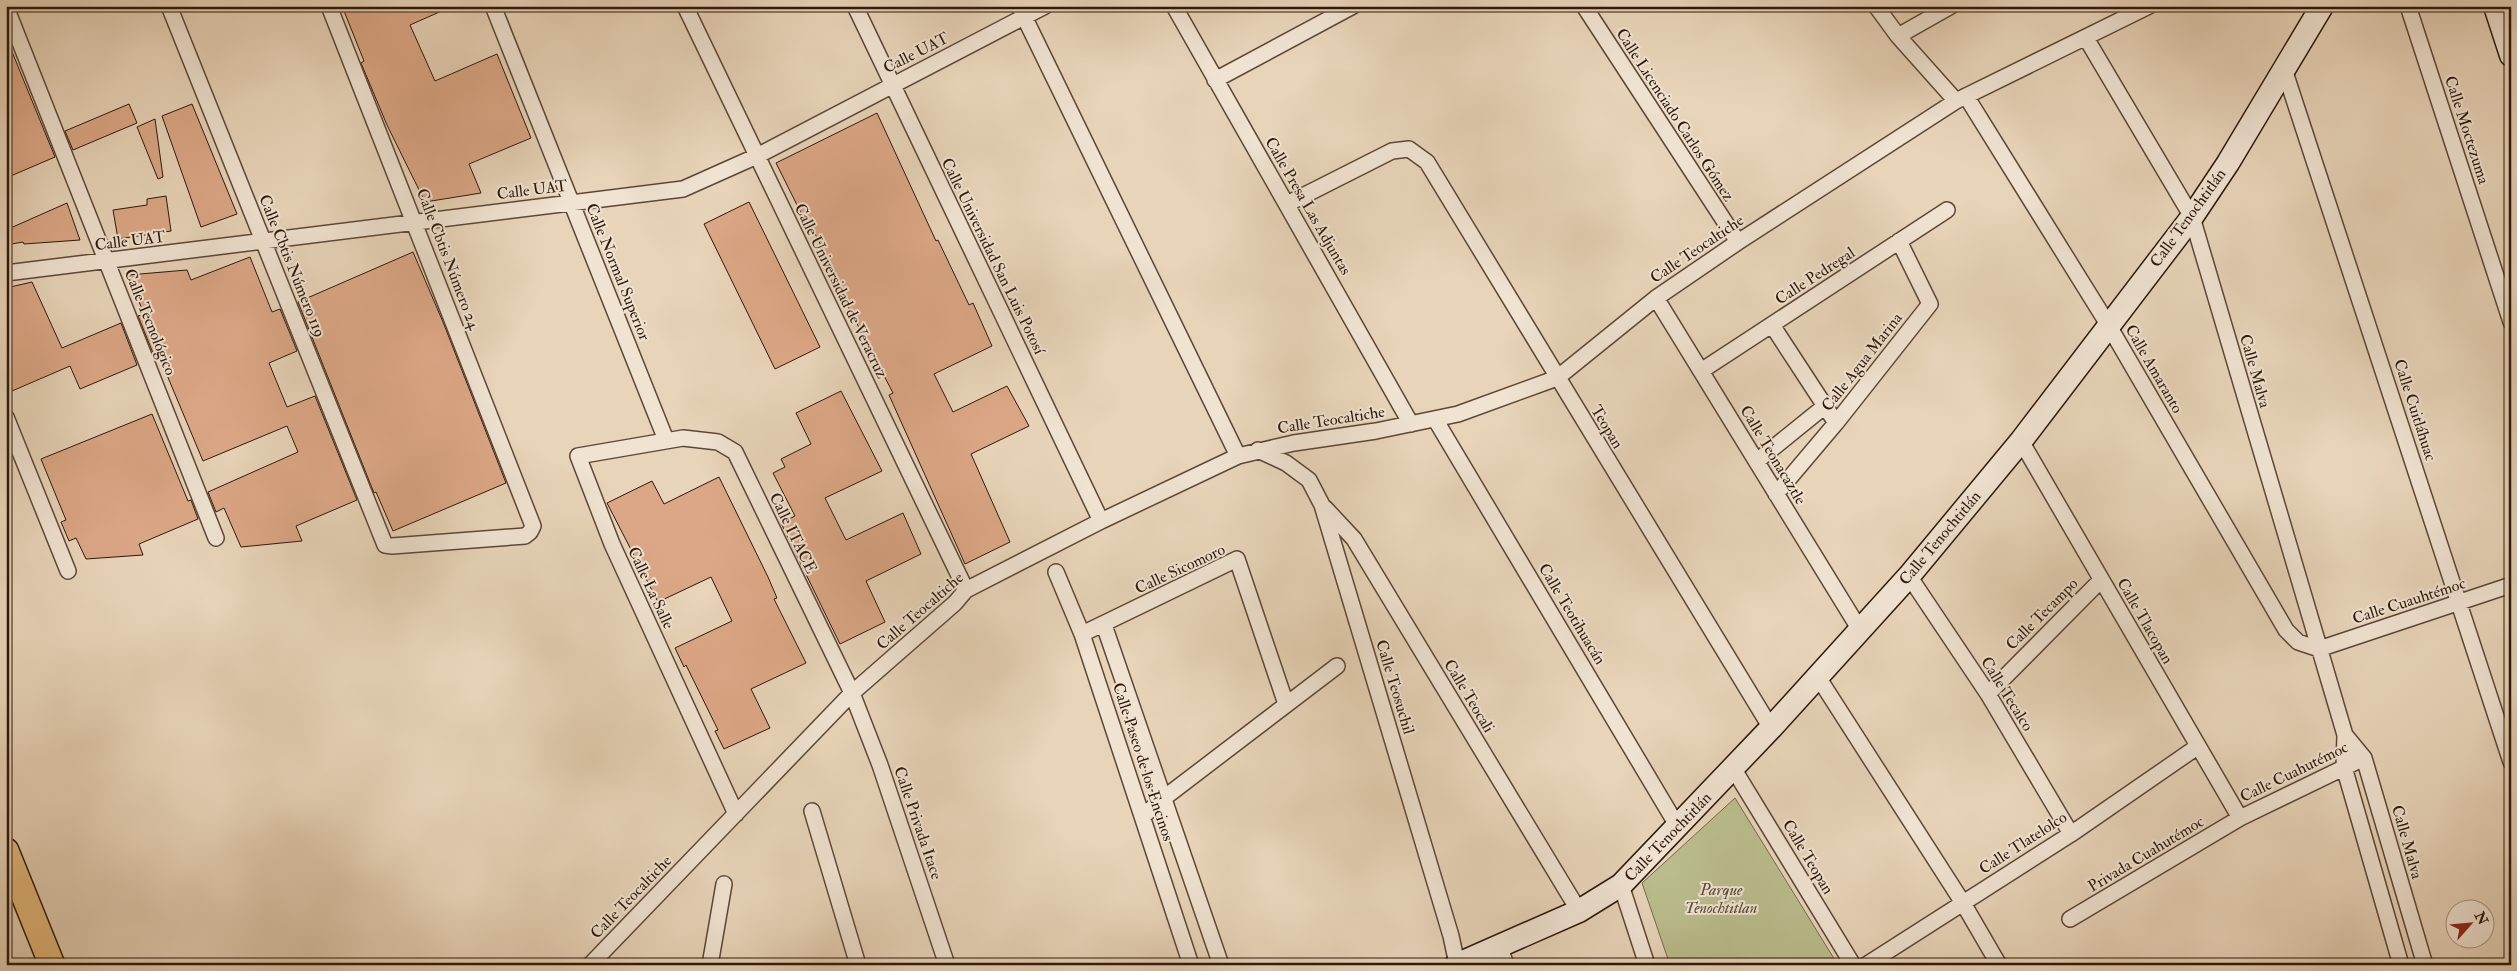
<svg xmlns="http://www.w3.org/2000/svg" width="2517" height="971" font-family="'IM FELL Double Pica',serif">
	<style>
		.green { fill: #babc8c; stroke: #746a4c }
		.building { fill: #dca786; stroke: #2d180b }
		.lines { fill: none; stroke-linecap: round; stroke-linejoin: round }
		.street-casing { stroke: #5c4736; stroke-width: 18 }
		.secondary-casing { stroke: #2d180b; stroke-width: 25 }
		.primary-casing { stroke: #2d180b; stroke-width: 28 }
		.street { stroke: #f0e3d2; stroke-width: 15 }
		.secondary { stroke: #f0e3d2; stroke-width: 22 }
		.primary { stroke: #e4ba7c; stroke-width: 25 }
		.labels { text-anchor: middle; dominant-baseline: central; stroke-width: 4; stroke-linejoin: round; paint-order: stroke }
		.street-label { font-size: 16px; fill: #2d180b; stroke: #f0e3d2 }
		.park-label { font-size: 16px; font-style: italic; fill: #574932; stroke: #f0e3d2 }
	</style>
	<rect width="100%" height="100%" fill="#e8d4b9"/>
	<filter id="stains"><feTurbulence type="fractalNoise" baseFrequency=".004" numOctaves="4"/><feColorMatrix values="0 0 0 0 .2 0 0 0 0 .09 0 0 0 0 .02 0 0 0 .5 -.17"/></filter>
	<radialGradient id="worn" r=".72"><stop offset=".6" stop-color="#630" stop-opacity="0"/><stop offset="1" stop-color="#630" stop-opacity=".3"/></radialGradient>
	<path class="green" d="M1735,798L1838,965H1670L1642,883Z"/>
	<path class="building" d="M342,6H453L410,25L435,81L497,54L531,138L469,164L481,193L425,202L387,125L361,63L364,61Z
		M6,37L55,157L6,178Z
		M129,104L137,123L73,150L65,131Z
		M192,104L237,214L201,227L162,116Z
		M877,113L936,241L938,240L969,305L973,303L992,346L934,374L953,412L1007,386L1029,426L971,454L1010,542L965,564L889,395L893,393L828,268L832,267L810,224L807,225L776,163Z
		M155,119L163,177L158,179L137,127Z
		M166,196L171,231L118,239L113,210L147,205V199Z
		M749,202L820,347L775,369L704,224Z
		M67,203L80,240L24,244L23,242L6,245V230Z
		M413,252L443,322L506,483L393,531L376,492L374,493L298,302Z
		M250,257L272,312L280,309L297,351L269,363L287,407L315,396L357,500L296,526L302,541L241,547L224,508L216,512L208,492L298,452L287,426L203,461L159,356L155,358L138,316L144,314L128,275L187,270L191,280Z
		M32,282L62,348L121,323L137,365L80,389L70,366L12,391L6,377V288Z
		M841,391L882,471L825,498L846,540L903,513L921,554L866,581L885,622L840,644L781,523L795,516L773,473L785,467L781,459L811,444L796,413Z
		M152,414L188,501L191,500L198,519L139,544L143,555L86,559L76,538L69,541L61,522L66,520L41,459Z
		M719,477L768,577L777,598L774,599L806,663L751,689L770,728L724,749L715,731L718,730L686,665L684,667L675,648L732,621L711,577L658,602L607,503L652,481L664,504Z"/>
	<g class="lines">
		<defs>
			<path id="street" d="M169,6L385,545L392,546L525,536L530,532L533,526L329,6
				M493,6L666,440
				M685,6L966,590
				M855,6L1101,521
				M1019,6L1238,456
				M1174,6L1411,424
				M1584,6L1738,242
				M1876,6L1898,36L1956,101
				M2408,6L2511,322
				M6,7L216,538
				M1898,36L1951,6
				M2086,38L2192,217L2345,735L2344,767L2401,965
				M2284,69L2511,762
				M1215,80L1353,6
				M1966,96L2109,326L2286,630L2298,642L2319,649
				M1287,204L1392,151L1409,149L1427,162L1771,728
				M6,273L683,189L757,156L1045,6
				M1656,298L1860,630
				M1772,325L1836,423
				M1701,371L1947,210
				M6,417L68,571
				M1435,419L1678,827
				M2021,441L2240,818
				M1258,450L1286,463L1309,480L1322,505L1451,936L1457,964
				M1757,461L1825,406
				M1776,494L1836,423L1930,304L1899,241
				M1325,508L1354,539L1579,911
				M1056,572L1082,634L1191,965
				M1909,576L1988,694L2071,834
				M1104,625L1221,965
				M1082,634L1237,559L1286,704
				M2319,649L2511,585
				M1818,677L1963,903L1999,965
				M1988,694L2101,580
				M2345,735L2364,758L2425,965
				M1733,768L1853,965
				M812,811L858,965
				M736,814L612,544L578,456L683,438L718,442L735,452L852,693L880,765L947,965
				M1143,816L1164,798L1337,666
				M1621,885L1647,965
				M2070,919L2240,818L2364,758
				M1499,944L1506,965
				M590,965L852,693L955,603L966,590L1101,521L1238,456L1294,443L1376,431L1458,414L1557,378L1656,298L1738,242L1956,101L2149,6
				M710,965L724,884
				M1866,965L2071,834L2197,747"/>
			<path id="secondary" d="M2495,6L2511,55
				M1456,965L1579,911L1621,885L1771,728L1860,630L1909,576L2021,441L2192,217L2228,163L2322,6"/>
			<path id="primary" d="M6,851L52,965"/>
		</defs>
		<use href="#street" class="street-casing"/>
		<use href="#secondary" class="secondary-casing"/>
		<use href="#primary" class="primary-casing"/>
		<use href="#street" class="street"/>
		<use href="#secondary" class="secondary"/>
		<use href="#primary" class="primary"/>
	</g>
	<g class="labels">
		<g class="street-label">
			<text transform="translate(916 53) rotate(-27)">Calle UAT</text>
			<text transform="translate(1675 115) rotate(57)">Calle Licenciado Carlos Gómez</text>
			<text transform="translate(2467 130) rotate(72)">Calle Moctezuma</text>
			<text transform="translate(532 190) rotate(-7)">Calle UAT</text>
			<text transform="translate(1308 206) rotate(60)">Calle Presa Las Adjuntas</text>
			<text transform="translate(2188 218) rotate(-54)">Calle Tenochtitlán</text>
			<text transform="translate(130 241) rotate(-7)">Calle UAT</text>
			<text transform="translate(1697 249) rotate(-34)">Calle Teocaltiche</text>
			<text transform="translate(993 256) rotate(64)">Calle Universidad San Luis Potosí</text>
			<text transform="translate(448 259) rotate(69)">Calle Cbtis Número 24</text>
			<text transform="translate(292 266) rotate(68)">Calle Cbtis Número 119</text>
			<text transform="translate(618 272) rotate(68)">Calle Normal Superior</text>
			<text transform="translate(1815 276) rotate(-33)">Calle Pedregal</text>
			<text transform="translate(841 291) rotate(64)">Calle Universidad de Veracruz</text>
			<text transform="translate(150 322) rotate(68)">Calle Tecnológico</text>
			<text transform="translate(1862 362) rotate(-52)">Calle Agua Marina</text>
			<text transform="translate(2154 369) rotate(60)">Calle Amaranto</text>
			<text transform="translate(2255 371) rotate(74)">Calle Malva</text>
			<text transform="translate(2415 410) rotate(72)">Calle Cuitláhuac</text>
			<text transform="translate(1331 420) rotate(-9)">Calle Teocaltiche</text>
			<text transform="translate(1607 427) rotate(59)">Teopan</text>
			<text transform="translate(1773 455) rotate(59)">Calle Teonacaztle</text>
			<text transform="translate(793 533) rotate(64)">Calle ITACE</text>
			<text transform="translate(1940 538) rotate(-50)">Calle Tenochtitlán</text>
			<text transform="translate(1180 569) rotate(-25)">Calle Sicomoro</text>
			<text transform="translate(651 588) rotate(65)">Calle La Salle</text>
			<text transform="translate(2409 601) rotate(-18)">Calle Cuauhtémoc</text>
			<text transform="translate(920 611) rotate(-41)">Calle Teocaltiche</text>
			<text transform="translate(1572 614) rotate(59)">Calle Teotihuacán</text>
			<text transform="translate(2042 614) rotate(-45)">Calle Tecampo</text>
			<text transform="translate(2145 621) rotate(60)">Calle Tlacopan</text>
			<text transform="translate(1395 687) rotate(73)">Calle Teosuchil</text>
			<text transform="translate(2007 694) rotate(58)">Calle Tecalco</text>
			<text transform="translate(1469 696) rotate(59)">Calle Teocali</text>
			<text transform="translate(1143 762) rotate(72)">Calle Paseo de los Encinos</text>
			<text transform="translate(2294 772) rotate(-26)">Calle Cuahutémoc</text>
			<text transform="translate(918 823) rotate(71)">Calle Privada Itace</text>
			<text transform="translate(1668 837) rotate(-46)">Calle Tenochtitlán</text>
			<text transform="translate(2407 842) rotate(74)">Calle Malva</text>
			<text transform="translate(2023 843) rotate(-33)">Calle Tlatelolco</text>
			<text transform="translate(2146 854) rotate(-31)">Privada Cuahutémoc</text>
			<text transform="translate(1808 857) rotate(59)">Calle Teopan</text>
			<text transform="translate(631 897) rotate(-46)">Calle Teocaltiche</text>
		</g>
		<g class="park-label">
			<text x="1721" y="890">Parque<tspan x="1721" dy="18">Tenochtitlan</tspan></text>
		</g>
	</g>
	<rect width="2517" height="971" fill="none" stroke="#e8d4b9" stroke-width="25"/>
	<rect x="8" y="8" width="2502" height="956" fill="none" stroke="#2d180b" stroke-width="2.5"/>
	<rect x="12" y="12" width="2492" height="946" fill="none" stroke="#2d180b"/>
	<g transform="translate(2470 924) rotate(63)"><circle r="24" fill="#f0e3d2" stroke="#a29282"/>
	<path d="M0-4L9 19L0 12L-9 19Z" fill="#8f2418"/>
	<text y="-8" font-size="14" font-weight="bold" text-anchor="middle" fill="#2d180b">N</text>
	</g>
	<rect width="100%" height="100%" filter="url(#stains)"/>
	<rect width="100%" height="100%" fill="url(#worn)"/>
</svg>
